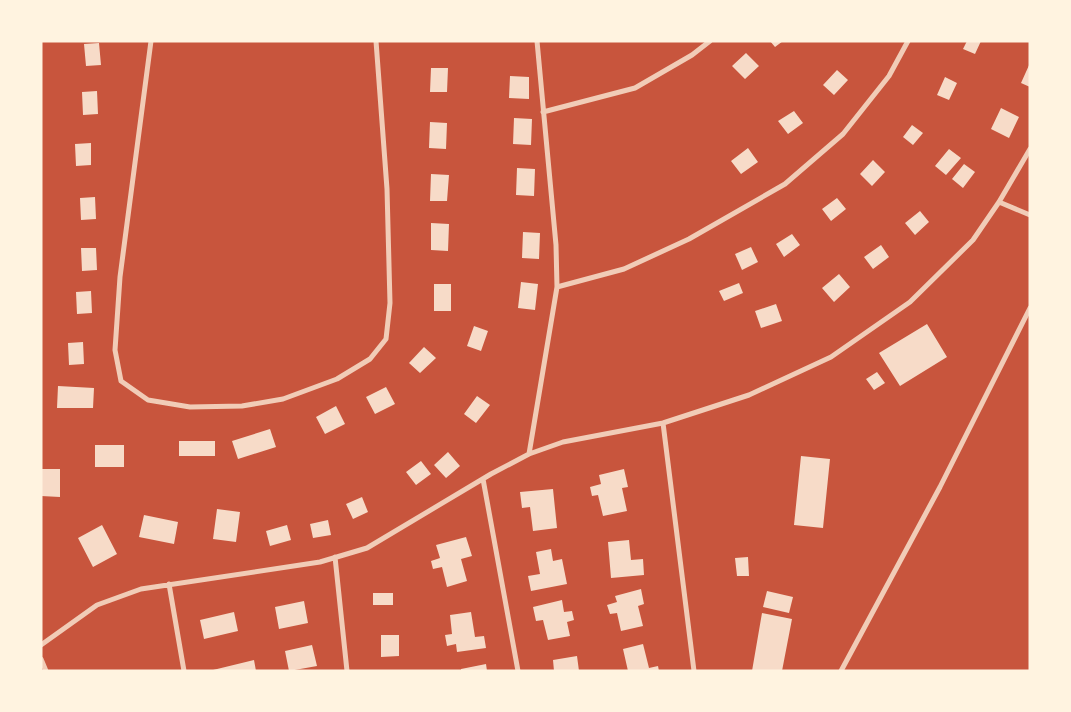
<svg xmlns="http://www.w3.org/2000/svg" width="1071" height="712" font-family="Figtree,sans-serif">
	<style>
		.building { fill: #f7dbc8 }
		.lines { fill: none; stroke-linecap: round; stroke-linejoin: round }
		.minor { stroke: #f1ccb7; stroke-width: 5 }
	</style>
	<rect width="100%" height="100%" fill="#c8553d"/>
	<path class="building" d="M770,41H783L775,47Z
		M967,41H981L975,54L963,49Z
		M99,43L101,65L86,66L84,44Z
		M746,53L759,66L745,79L732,66Z
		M1030,63V87L1021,83Z
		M431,68H448L447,92H430Z
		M837,70L848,80L834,95L823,85Z
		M510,76L529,77V99L509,98Z
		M945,77L957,83L949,100L937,95Z
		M97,91L98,114L83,115L82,92Z
		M1001,108L1019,117L1009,138L991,129Z
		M794,111L803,123L788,134L778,121Z
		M514,118L532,119L531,145L513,144Z
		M430,122L447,123L446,149L429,148Z
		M912,125L923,133L913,145L903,137Z
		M91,143V165L76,166L75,144Z
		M748,148L758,162L741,174L731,161Z
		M949,149L961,158L946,175L935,166Z
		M873,160L885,172L872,186L860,174Z
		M964,164L975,172L963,188L952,179Z
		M517,168L535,169L534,196L516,195Z
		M431,174L449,175L447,201H430Z
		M95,197L96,219L81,220L80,198Z
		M837,198L846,209L831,221L822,209Z
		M920,211L929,222L915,235L905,223Z
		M431,223L449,224L448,251L431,250Z
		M523,232L540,233L539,259L522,258Z
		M792,234L800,245L784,257L776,244Z
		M881,245L889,257L873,269L864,257Z
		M751,247L758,262L742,270L735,254Z
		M81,248H96L97,270L82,271Z
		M839,274L850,287L834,302L822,288Z
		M521,282L538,284L535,310L518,308Z
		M739,283L743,293L724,301L719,291Z
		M434,284H451V311H434Z
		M91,291L92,313L77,314L76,292Z
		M776,304L782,321L761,328L755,311Z
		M927,324L947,357L900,386L879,353Z
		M474,326L488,331L481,351L467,346Z
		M83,342L84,364L69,365L68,343Z
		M424,347L436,358L420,373L409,363Z
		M877,372L885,383L874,390L866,379Z
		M58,386L94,388L93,408H57Z
		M386,387L395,404L375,414L366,397Z
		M477,396L490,405L476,423L464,414Z
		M336,406L345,424L325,434L316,417Z
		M270,429L276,447L238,459L232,441Z
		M179,441H215V456H179Z
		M95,445H124V467H95Z
		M448,452L460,466L446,478L434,465Z
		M801,456L830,459L823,528L794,525Z
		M421,461L431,474L416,485L406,472Z
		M41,469H60V497L41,496Z
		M624,469L628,487L622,488L627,511L603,516L598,495L592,496L590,487L601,484L599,475Z
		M553,489L557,528L533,531L530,507L522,508L520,492Z
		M362,497L368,512L353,519L346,504Z
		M217,509L240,512L236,542L213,539Z
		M144,515L178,522L174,544L139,537Z
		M328,520L331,535L313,538L310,524Z
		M102,525L117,554L93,567L78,538Z
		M287,525L291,540L270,546L266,531Z
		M466,537L472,556L461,559L467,581L447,587L442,567L433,569L431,561L440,558L436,545Z
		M629,540L631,560L643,559L644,575L611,578L608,542Z
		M551,549L553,561L562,559L567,584L531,591L528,576L540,574L536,552Z
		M748,557L749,576H737L735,558Z
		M641,589L644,604L638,606L643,626L621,631L617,613L610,614L607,605L617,602L615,596Z
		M767,591L793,597L789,613L763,607Z
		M373,593H393V605H373Z
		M562,600L564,612L572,611L574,620L567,622L570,636L548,640L543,620L536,621L533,607Z
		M304,601L308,623L279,629L275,607Z
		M234,612L238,631L204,639L200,620Z
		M471,612L475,637L484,636L486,648L457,652L456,644L447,646L445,635L452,634L450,615Z
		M762,613L792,619L782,671H752Z
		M381,635H399V656L381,657Z
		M643,644L649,668L658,666L659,671H628L623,649Z
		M312,645L317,666L289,671L285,651Z
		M577,656L579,671H554L553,660Z
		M254,660L256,671H213V670Z
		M486,664L487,671H461V669Z"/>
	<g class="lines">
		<path class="minor" d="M151,41L120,277L115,350L121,381L148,400L190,407L242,406L283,399L337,379L370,359L386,339L390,303L387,189L376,41
			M543,112L635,88L692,55L710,41
			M999,202L1030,215
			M557,287L624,269L689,239L785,184L843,134L889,76L908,41
			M663,423L694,671
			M529,454L557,287L556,245L537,41
			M483,479L518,671
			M335,557L347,671
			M169,584L184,671
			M41,645L97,605L141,589L320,562L367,548L491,474L529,454L563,442L663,423L749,395L831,357L910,302L973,240L999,202L1030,149
			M41,659L46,671
			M841,671L940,487L1030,308"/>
	</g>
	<rect width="1071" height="712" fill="none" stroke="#fff3e0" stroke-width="85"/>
</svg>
